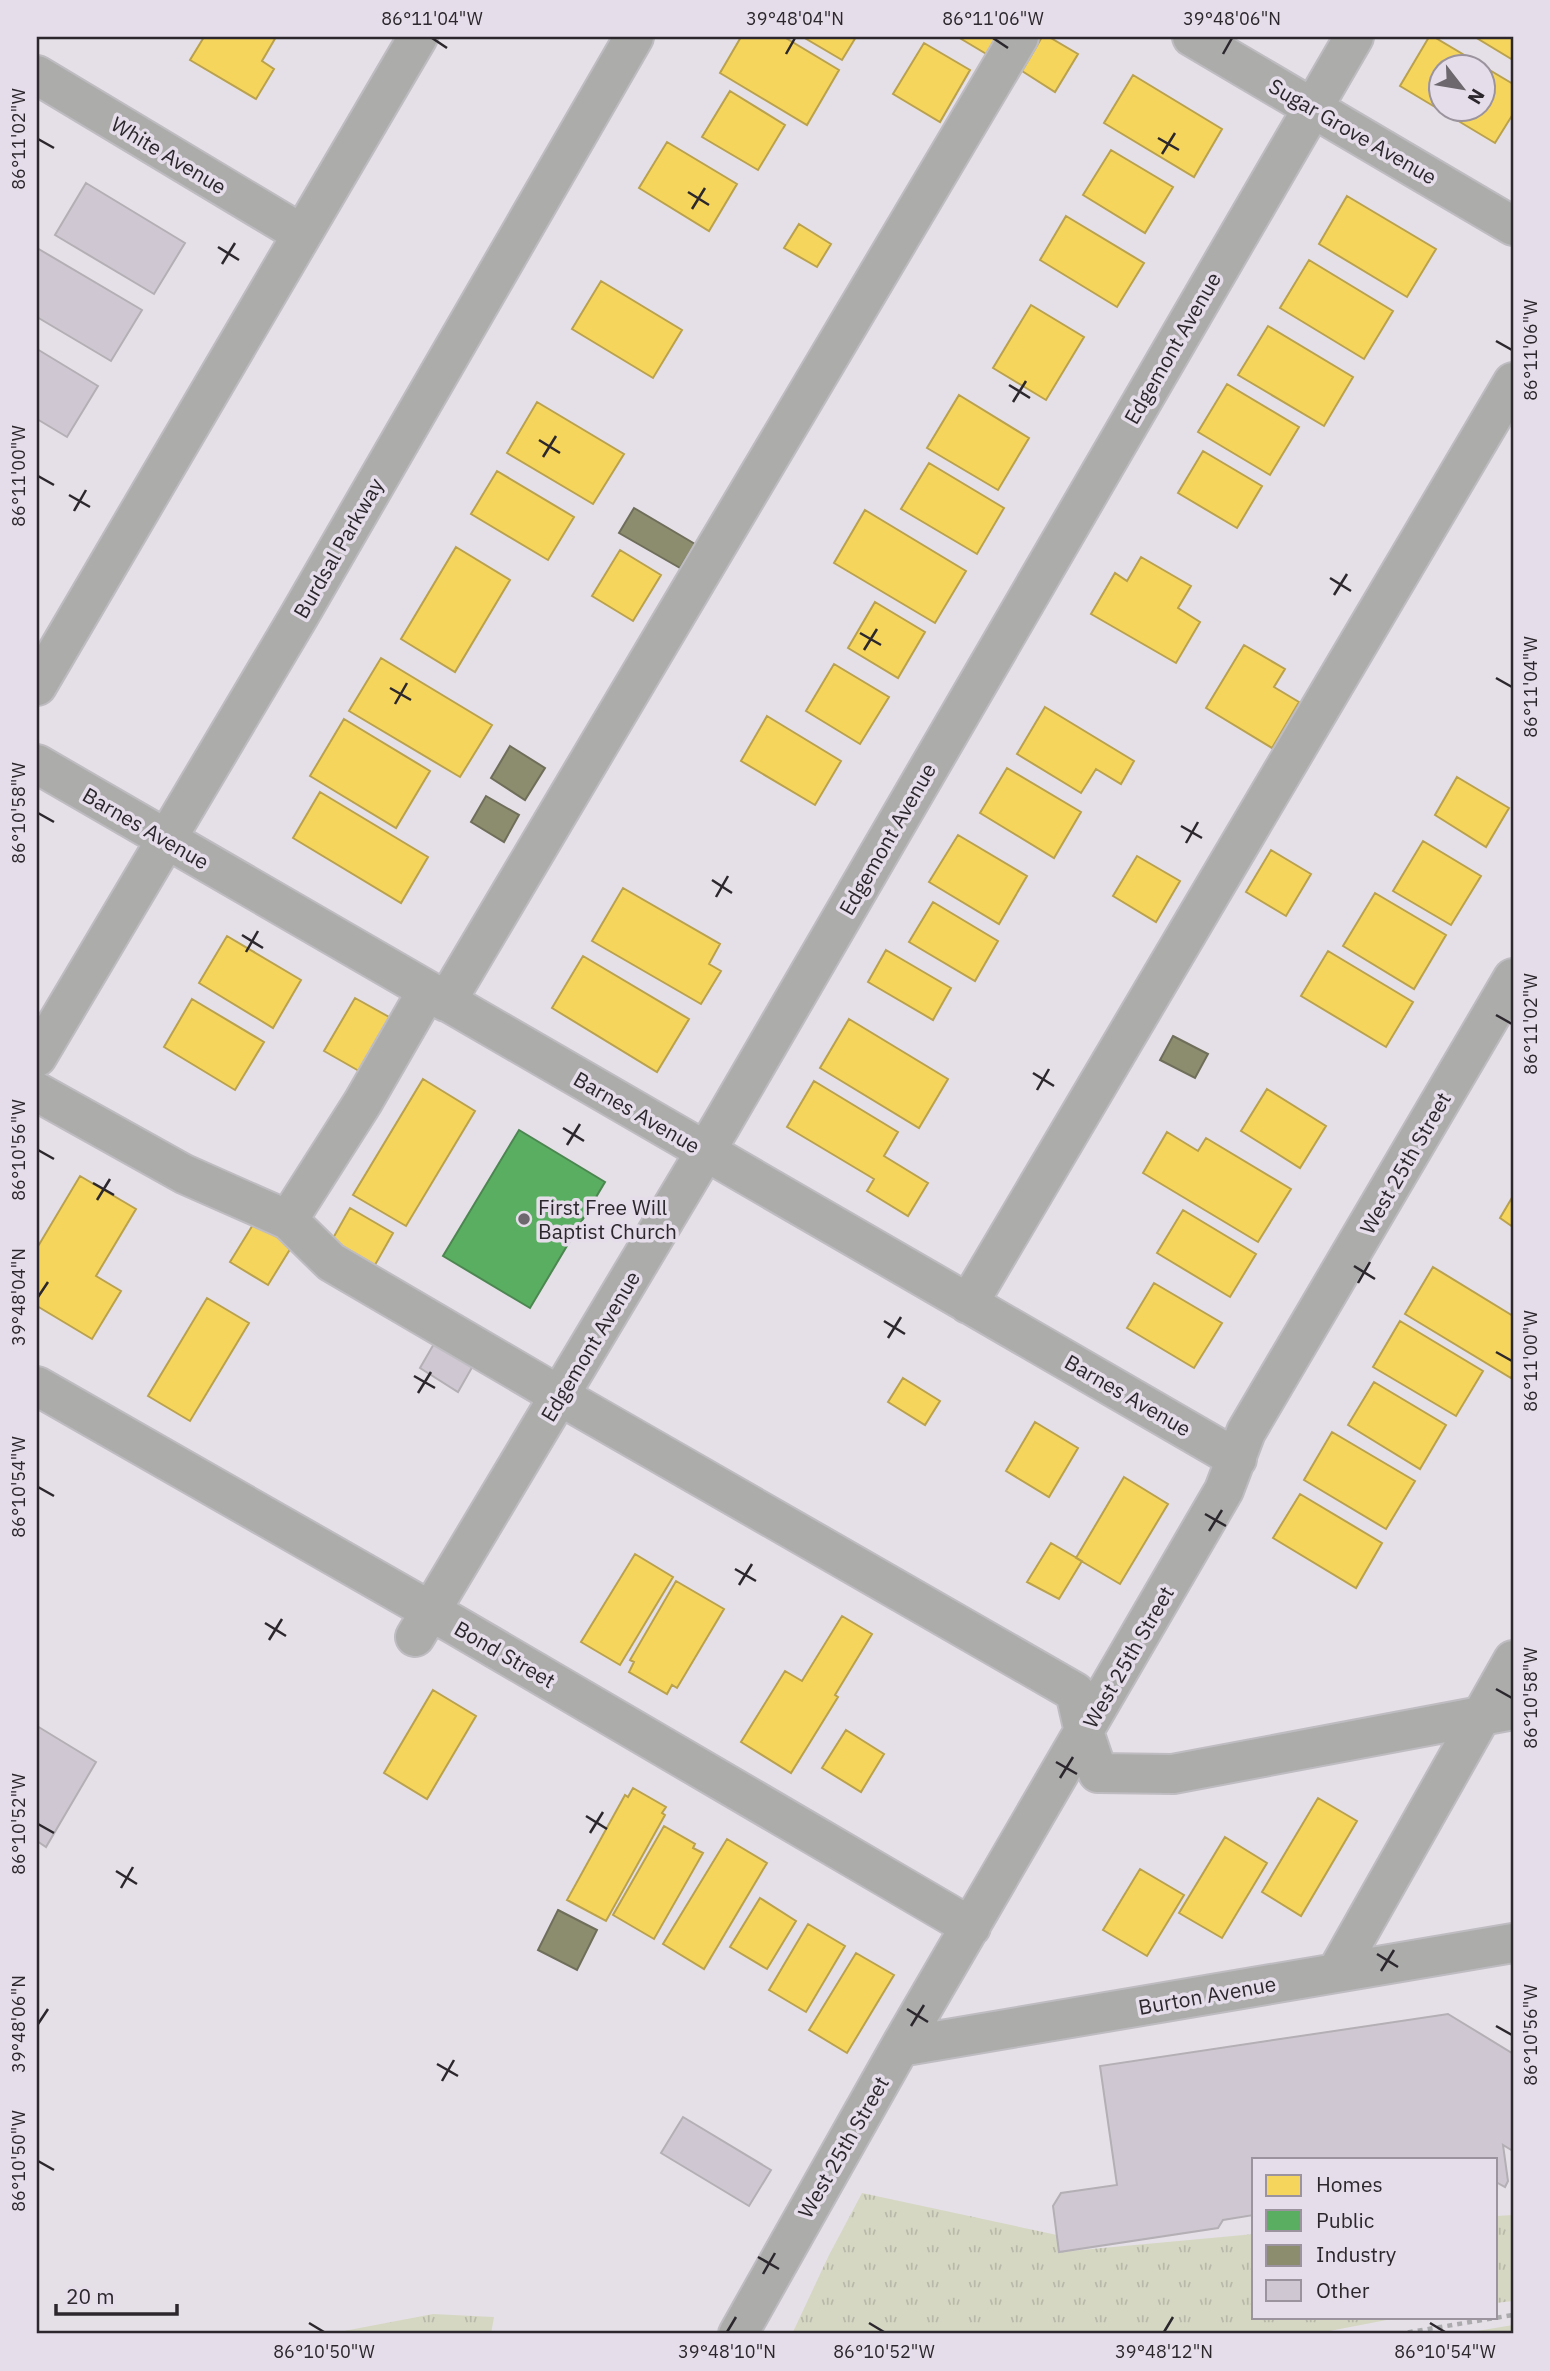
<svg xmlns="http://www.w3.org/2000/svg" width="1550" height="2371" font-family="'IBM Plex Sans',sans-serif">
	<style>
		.grass { fill: url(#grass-tufts) }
		.forest { fill: url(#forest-crowns) }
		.homes { fill: #f6d55c; stroke: #b9a14e; stroke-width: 2; fill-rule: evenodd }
		.public { fill: #5aae61; stroke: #4c8651; stroke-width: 2 }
		.industry { fill: #8c8c6e; stroke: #6f6e5a; stroke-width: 2 }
		.building { fill: #cfc8d2; stroke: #b3afb4; stroke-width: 2 }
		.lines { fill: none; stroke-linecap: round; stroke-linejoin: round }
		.minor-casing { stroke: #bfbcc1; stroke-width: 42 }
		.path { stroke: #abaaac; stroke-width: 4.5; stroke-dasharray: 5 5; stroke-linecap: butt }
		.minor { stroke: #acacab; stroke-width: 38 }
		.ticks { fill: none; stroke: #2b272c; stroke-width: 2.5 }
		.poi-dot { fill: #6c686d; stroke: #e6ddea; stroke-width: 2.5 }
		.labels { text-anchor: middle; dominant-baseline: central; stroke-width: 7; stroke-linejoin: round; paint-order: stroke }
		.street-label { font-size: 21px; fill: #2b272c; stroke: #e6ddea }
		.poi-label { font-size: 21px; fill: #2b272c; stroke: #e6ddea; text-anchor: start }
		.neatline { fill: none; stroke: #2b272c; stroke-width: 2.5 }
		.ticks-label { font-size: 18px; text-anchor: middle; fill: #2b272c }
	</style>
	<defs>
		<pattern id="grass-tufts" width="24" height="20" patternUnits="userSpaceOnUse" patternTransform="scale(1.75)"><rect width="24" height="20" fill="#d6d7c3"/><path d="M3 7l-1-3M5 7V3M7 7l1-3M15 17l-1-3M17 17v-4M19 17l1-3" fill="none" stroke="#b8b9a8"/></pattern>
		<pattern id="forest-crowns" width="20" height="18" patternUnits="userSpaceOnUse" patternTransform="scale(1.75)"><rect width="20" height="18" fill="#d6d7c3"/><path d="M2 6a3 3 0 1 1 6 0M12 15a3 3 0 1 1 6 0" fill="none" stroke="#b8b9a8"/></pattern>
	</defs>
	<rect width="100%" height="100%" fill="#e5e0e7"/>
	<path class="grass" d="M862,2193L1057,2235L1059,2252L1254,2234V2317H1402L1314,2334H792L829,2255Z
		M1513,2215V2301L1496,2303V2216Z
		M433,2314L494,2317L491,2334H328Z"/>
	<path class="forest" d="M1513,2325V2334H1459Z"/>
	<path class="homes" d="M204,37H276L262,61L274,69L256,99L190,60Z
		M741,37H784L839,70L807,125L720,73Z
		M803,37H856L842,60Z
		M958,37H999L988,55Z
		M1042,37H1049L1078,54L1055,92L1022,71Z
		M1429,37H1434L1513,84V114L1495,143L1400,86ZM1442,66H1484V108H1442Z
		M1475,37H1513V60Z
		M924,43L970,70L940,122L893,94Z
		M1133,75L1222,129L1194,177L1104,123Z
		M730,91L785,125L758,170L702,137Z
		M667,142L737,184L709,231L639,188Z
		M1111,150L1173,187L1145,233L1083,195Z
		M1347,196L1436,249L1407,297L1319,244Z
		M1066,216L1144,263L1117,307L1040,260Z
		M799,224L831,244L817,267L784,248Z
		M1309,260L1393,311L1364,359L1280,308Z
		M601,281L682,330L653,378L572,329Z
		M1031,305L1084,337L1046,400L993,368Z
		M1268,326L1353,377L1324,426L1238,375Z
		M1227,384L1299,427L1270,475L1198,432Z
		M959,395L1029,438L998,490L927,448Z
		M537,402L624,454L593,504L507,453Z
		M1203,451L1262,486L1237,528L1178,493Z
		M929,463L1004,508L977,554L901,509Z
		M497,471L574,517L548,560L471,514Z
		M865,510L966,571L935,623L834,563Z
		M456,547L510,580L455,672L401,639Z
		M620,550L661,575L633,621L592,596Z
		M1141,557L1191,586L1178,608L1200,622L1176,663L1091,614L1115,573L1127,581Z
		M875,602L925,632L898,678L848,648Z
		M1244,645L1285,669L1274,687L1299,702L1272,748L1206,708Z
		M381,658L492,725L460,777L349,711Z
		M834,664L889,697L860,744L806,711Z
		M1045,707L1134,761L1121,784L1096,769L1081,793L1017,754Z
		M767,716L841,761L815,805L741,761Z
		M344,719L430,771L396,828L310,776Z
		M1007,768L1081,812L1054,858L980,813Z
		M1457,777L1509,808L1486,847L1435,815Z
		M320,792L428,857L401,903L293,838Z
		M958,835L1027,876L999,924L929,882Z
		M1423,841L1481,876L1451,925L1393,891Z
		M1271,850L1311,874L1286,916L1246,892Z
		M1137,856L1180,881L1156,922L1113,896Z
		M623,888L720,944L709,964L721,971L701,1004L592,941Z
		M1375,893L1446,935L1414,989L1343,946Z
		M933,902L998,941L975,981L909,942Z
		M227,936L301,980L273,1028L199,983Z
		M886,950L951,988L933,1020L868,982Z
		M1328,951L1413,1002L1386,1047L1301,996Z
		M583,956L689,1019L657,1072L552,1008Z
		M355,998L391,1018L359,1071L324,1051Z
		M192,999L264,1042L235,1090L164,1047Z
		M849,1019L948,1079L919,1128L820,1068Z
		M423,1079L475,1111L406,1226L353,1195Z
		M814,1081L898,1132L884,1156L928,1183L908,1216L867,1191L874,1179L787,1127Z
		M1267,1089L1326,1126L1300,1168L1241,1131Z
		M1167,1132L1198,1151L1206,1138L1291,1189L1258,1242L1143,1173Z
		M80,1176L136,1209L96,1276L121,1291L92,1339L37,1306V1248Z
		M1513,1196V1227L1500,1218Z
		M350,1208L393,1233L375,1265L332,1240Z
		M1183,1210L1256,1254L1230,1297L1157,1253Z
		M254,1223L292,1246L268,1285L230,1262Z
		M1433,1267L1513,1316V1374L1511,1378L1405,1314Z
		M1154,1283L1222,1323L1194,1368L1127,1328Z
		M207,1298L249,1323L190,1421L148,1396Z
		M1400,1321L1483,1371L1456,1416L1373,1367Z
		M903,1378L940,1401L925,1425L888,1402Z
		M1374,1382L1446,1425L1420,1469L1348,1425Z
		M1035,1422L1078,1448L1049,1497L1006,1471Z
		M1332,1432L1415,1481L1386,1529L1304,1480Z
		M1124,1477L1168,1504L1120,1584L1076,1558Z
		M1300,1494L1382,1543L1356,1588L1273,1538Z
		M1051,1543L1082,1561L1059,1599L1027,1582Z
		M635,1554L673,1577L620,1665L581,1642Z
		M676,1581L724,1609L677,1688L672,1685L667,1694L629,1672L634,1662L630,1660Z
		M842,1616L872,1634L835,1695L838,1697L791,1773L741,1742L785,1671L802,1681Z
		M433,1690L476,1716L427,1799L384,1773Z
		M846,1730L884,1754L861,1792L822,1768Z
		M633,1788L666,1807L662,1813L665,1815L606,1921L567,1900L625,1795L628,1797Z
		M1318,1798L1357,1821L1301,1916L1262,1892Z
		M664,1826L695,1844L693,1848L703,1853L654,1939L613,1915Z
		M1225,1837L1267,1863L1222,1938L1179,1913Z
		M727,1839L767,1863L704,1969L663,1944Z
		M1140,1869L1184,1895L1147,1956L1103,1930Z
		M760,1898L796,1921L767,1969L730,1947Z
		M808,1924L845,1946L806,2012L769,1990Z
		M856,1953L894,1975L847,2053L809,2030Z"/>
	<path class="public" d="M519,1130L605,1182L530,1308L443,1256Z"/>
	<path class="industry" d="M634,508L695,544L680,568L619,533Z
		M510,746L545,768L525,800L491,778Z
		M486,796L519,815L504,842L471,822Z
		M1173,1036L1208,1054L1195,1078L1160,1060Z
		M558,1910L597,1930L577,1970L538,1950Z"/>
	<path class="building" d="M86,183L185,243L154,294L55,235Z
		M37,248L142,310L111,361L37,317Z
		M37,349L98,386L67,437L37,419Z
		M435,1342L474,1364L458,1392L420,1368Z
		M37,1726L96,1762L46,1847L37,1841Z
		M1448,2014L1512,2053L1513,2051V2151L1503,2145L1508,2181L1505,2187L1496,2182V2159H1254V2215L1223,2220L1218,2228L1059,2252L1053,2206L1061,2193L1117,2185L1100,2066Z
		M683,2117L771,2170L749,2206L661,2153Z"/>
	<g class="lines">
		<defs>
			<path id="minor" d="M1192,37L1513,226
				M37,75L302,234
				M37,686L418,37
				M37,764L1237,1459
				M446,1002L1019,37
				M37,1057L299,616L634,37
				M37,1092L184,1174L288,1220L331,1262L560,1396L1075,1692L1084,1732L1098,1773L1173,1774L1513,1710
				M288,1220L363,1102L427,991
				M968,1304L1513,382
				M37,1386L455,1625L971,1927
				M415,1637L720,1127L1354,37
				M1336,1973L1513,1660
				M900,2047L1513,1943
				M738,2334L900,2047L1224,1490L1246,1432L1513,978"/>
		</defs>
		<use href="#minor" class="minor-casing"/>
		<path class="path" d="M1398,2334L1513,2315"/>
		<use href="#minor" class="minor"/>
	</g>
	<path class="ticks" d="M432,38L447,48M993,38L1008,48M786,54L795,38M1223,54L1232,38M1158,138L1179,150M38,139L54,148M1162,154L1175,133M688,192L709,205M692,209L705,188M218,247L239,260M222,264L235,243M1496,341L1512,350M1009,385L1030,398M1013,402L1026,381M539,440L560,453M543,457L556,436M38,476L54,485M69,495L90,507M74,511L86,490M1330,578L1351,591M1334,595L1347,574M860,633L881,645M864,650L877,629M1496,678L1512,687M390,688L411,700M395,704L407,683M38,813L54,822M1181,826L1202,838M1186,843L1198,822M712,880L732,893M716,897L728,876M242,935L263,948M246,952L258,931M1496,1015L1512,1024M1033,1073L1054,1086M1037,1090L1049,1069M563,1128L584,1141M567,1145L580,1124M38,1150L54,1159M93,1183L114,1195M97,1200L110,1179M1354,1266L1375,1279M1358,1283L1370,1262M38,1297L48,1282M884,1321L905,1334M888,1338L901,1317M1496,1352L1512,1361M414,1376L435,1388M418,1393L431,1372M38,1487L54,1496M1205,1514L1226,1526M1209,1531L1222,1510M735,1569L756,1581M739,1585L752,1564M265,1623L286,1636M269,1640L282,1619M1496,1689L1512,1698M1056,1762L1077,1774M1060,1778L1073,1757M586,1816L607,1829M38,1824L54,1833M590,1833L603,1812M116,1871L137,1884M121,1888L133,1867M1377,1954L1398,1967M1381,1971L1394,1950M907,2009L928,2022M38,2024L48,2009M911,2026L924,2005M1496,2026L1512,2035M437,2064L458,2076M442,2081L454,2060M38,2161L54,2170M758,2257L779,2269M763,2274L775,2253M309,2323L324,2332M869,2323L884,2332M1430,2323L1445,2332M727,2332L736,2317M1164,2332L1173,2317"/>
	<circle class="poi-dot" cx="524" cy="1219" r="7"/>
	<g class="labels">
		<g class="street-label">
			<text transform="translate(1353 131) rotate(30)">Sugar Grove Avenue</text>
			<text transform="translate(169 155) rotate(31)">White Avenue</text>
			<text transform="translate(1172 348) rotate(-60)">Edgemont Avenue</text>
			<text transform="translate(338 548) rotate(-60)">Burdsal Parkway</text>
			<text transform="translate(146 828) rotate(30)">Barnes Avenue</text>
			<text transform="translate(887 839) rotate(-60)">Edgemont Avenue</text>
			<text transform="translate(637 1112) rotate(30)">Barnes Avenue</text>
			<text transform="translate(1405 1163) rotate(-60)">West 25th Street</text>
			<text transform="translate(590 1346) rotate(-59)">Edgemont Avenue</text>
			<text transform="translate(1128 1395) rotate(30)">Barnes Avenue</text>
			<text transform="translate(505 1654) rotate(30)">Bond Street</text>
			<text transform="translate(1128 1657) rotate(-60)">West 25th Street</text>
			<text transform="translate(1207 1995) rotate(-10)">Burton Avenue</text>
			<text transform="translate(843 2147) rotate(-60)">West 25th Street</text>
		</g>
		<g class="poi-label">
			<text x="538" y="1207">First Free Will<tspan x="538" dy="24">Baptist Church</tspan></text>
		</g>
	</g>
	<rect width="1550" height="2371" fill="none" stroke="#e6ddea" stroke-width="77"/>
	<rect x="1252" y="2158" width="245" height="161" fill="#e6ddea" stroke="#9b949e" stroke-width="2"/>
	<rect x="1266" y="2175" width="35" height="21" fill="#f6d55c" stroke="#9b949e" stroke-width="2"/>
	<text x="1316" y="2192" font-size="21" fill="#2b272c">Homes</text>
	<rect x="1266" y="2210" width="35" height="21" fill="#5aae61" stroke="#9b949e" stroke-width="2"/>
	<text x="1316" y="2228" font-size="21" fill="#2b272c">Public</text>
	<rect x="1266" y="2245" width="35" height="21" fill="#8c8c6e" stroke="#9b949e" stroke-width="2"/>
	<text x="1316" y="2262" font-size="21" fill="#2b272c">Industry</text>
	<rect x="1266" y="2280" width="35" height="21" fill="#cfc8d2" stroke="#9b949e" stroke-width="2"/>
	<text x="1316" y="2298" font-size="21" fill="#2b272c">Other</text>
	<g transform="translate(1462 88) rotate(121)"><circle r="33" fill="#e6ddea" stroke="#9b949e" stroke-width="2"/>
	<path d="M0-5L12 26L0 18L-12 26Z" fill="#6c686d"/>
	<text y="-10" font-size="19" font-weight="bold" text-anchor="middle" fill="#2b272c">N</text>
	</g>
	<path d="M56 2304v10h121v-10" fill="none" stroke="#2b272c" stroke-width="3.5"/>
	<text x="66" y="2304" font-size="21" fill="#2b272c" stroke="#e6ddea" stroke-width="5" paint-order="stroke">20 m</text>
	<rect x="38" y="38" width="1474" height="2294" class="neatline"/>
	<g class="ticks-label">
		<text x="432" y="25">86°11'04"W</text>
		<text x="795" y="25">39°48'04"N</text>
		<text x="993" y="25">86°11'06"W</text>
		<text x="1232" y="25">39°48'06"N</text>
		<text transform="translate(19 139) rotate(-90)" y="6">86°11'02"W</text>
		<text transform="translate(1531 350) rotate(-90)" y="6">86°11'06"W</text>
		<text transform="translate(19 476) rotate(-90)" y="6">86°11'00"W</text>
		<text transform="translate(1531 687) rotate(-90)" y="6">86°11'04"W</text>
		<text transform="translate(19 813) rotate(-90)" y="6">86°10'58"W</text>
		<text transform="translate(1531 1024) rotate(-90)" y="6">86°11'02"W</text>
		<text transform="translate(19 1150) rotate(-90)" y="6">86°10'56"W</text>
		<text transform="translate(19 1297) rotate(-90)" y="6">39°48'04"N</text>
		<text transform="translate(1531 1361) rotate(-90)" y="6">86°11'00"W</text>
		<text transform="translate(19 1487) rotate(-90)" y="6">86°10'54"W</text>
		<text transform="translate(1531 1698) rotate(-90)" y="6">86°10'58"W</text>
		<text transform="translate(19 1824) rotate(-90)" y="6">86°10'52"W</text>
		<text transform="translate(19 2024) rotate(-90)" y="6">39°48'06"N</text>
		<text transform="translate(1531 2035) rotate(-90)" y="6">86°10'56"W</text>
		<text transform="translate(19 2161) rotate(-90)" y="6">86°10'50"W</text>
		<text x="324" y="2358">86°10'50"W</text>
		<text x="727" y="2358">39°48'10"N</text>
		<text x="884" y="2358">86°10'52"W</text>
		<text x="1164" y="2358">39°48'12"N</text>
		<text x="1445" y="2358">86°10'54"W</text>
	</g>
</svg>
